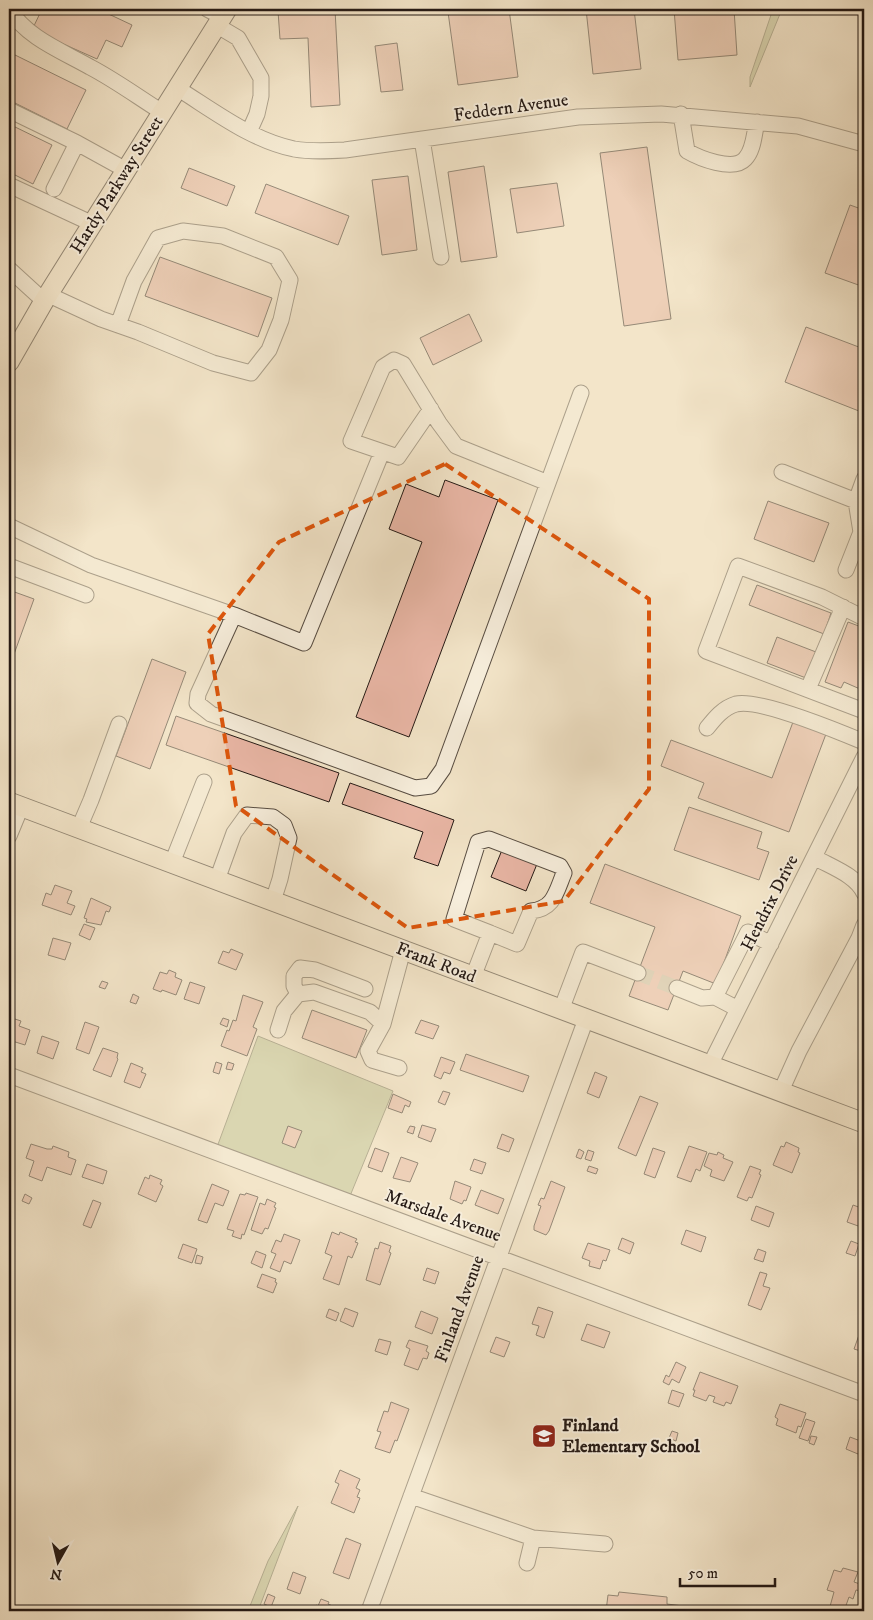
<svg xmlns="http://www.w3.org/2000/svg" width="873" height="1620" font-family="'IM FELL DW Pica',serif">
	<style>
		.green { fill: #bdc495; stroke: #716f55 }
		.building { fill: #e9b6a5; stroke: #251a15 }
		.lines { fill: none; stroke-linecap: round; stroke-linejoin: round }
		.minor-tunnel { stroke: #cabca5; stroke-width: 15; stroke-dasharray: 15 8; stroke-linecap: butt }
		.minor-casing { stroke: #584d42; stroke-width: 17 }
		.major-casing { stroke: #251a15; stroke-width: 21 }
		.minor { stroke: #f7eedc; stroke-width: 15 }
		.major { stroke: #f3e5c9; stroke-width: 19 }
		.marked { fill: none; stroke: #de560c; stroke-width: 4; stroke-dasharray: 10 6; stroke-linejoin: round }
		.labels { text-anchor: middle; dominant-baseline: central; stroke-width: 4; stroke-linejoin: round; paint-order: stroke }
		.street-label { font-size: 18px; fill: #251a15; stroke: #f7eedc }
		.poi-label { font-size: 18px; font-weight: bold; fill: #251a15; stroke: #f7eedc; text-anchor: start }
	</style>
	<rect width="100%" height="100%" fill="#f3e5c9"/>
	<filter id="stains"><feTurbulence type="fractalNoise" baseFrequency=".004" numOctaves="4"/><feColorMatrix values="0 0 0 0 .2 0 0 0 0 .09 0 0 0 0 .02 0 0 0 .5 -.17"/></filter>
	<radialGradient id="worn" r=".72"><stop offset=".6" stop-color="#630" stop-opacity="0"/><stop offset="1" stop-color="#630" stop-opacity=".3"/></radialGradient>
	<path class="green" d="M773,9H782L750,87V77Z
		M258,1036L393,1091L350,1196L217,1147Z
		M298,1506L258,1611H248L268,1561Z"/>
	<path class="building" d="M42,9H98L132,25L122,47L106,40L97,59L32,30Z
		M311,9H335L340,105L311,107L308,38L280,39L278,11Z
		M473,9H509L518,77L458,85L448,12Z
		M586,9H634L641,69L593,74Z
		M674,9H734L737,55L678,60Z
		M397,43L403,90L381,92L375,46Z
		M9,52L86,90L67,129L9,100Z
		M9,124L52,145L33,184L9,172Z
		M647,147L671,319L624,326L600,153Z
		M484,166L497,257L461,262L448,172Z
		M189,168L235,186L227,206L181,188Z
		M408,176L417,250L382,255L372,180Z
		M557,183L564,226L517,233L510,189Z
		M266,184L349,216L338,245L255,213Z
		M850,205L864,210V287L825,273Z
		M160,257L272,298L258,337L145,296Z
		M469,314L482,341L433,365L420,338Z
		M806,327L864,349V413L785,382Z
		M445,480L498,500L409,737L356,717L422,542L389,529L406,484L439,497Z
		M768,501L829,523L814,562L754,539Z
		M757,585L831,613L824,634L749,605Z
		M9,590L34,599L9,668Z
		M848,622L864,628L860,639L864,640V677L860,689L844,682L841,688L825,682Z
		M777,637L816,652L806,678L767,663Z
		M152,659L186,672L150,769L116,756Z
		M176,716L339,773L329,802L166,745Z
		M793,722L826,734L789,832L698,798L704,783L661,766L671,740L772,778Z
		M350,783L454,820L438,866L414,858L423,832L342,804Z
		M689,807L762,832L757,848L769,852L759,880L674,850Z
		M502,850L537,864L526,891L491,877Z
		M605,864L741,916L716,984L683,971L668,1010L629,996L655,927L590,903Z
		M55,885L72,891L67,903L75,906L71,915L42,905L46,893L51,895Z
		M91,898L111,907L109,912L106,911L101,925L86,922L87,919L84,918Z
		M84,924L95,928L90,940L79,935Z
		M53,938L71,943L65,960L48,955Z
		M231,949L243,954L236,970L218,963L223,951L229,953Z
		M169,970L176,973L175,977L182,980L176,995L162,990L161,992L153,989L160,972L167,974Z
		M102,981L108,983L105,989L99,987Z
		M190,982L205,987L199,1004L184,999Z
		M133,994L139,997L136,1004L130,1002Z
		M243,995L263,1002L253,1027L257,1029L247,1056L221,1046L227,1030L229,1031L233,1020L236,1021Z
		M312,1010L367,1030L356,1058L302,1038Z
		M9,1017L21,1021L19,1026L30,1030L25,1045L9,1040Z
		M223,1018L229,1020L227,1027L220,1024Z
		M421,1020L439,1026L433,1039L415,1033Z
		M85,1022L99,1027L89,1054L76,1049Z
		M42,1036L59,1042L53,1059L37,1053Z
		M103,1048L118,1053L117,1058L118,1059L111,1077L93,1070Z
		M466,1054L529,1076L523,1092L460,1070Z
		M441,1057L455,1062L450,1074L444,1072L441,1079L434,1076Z
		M216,1062L222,1064L219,1074L213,1072Z
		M228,1062L234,1064L232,1070L226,1069Z
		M131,1063L143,1068L141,1072L146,1074L140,1088L124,1082Z
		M595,1072L607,1077L599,1098L587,1093Z
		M443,1091L450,1093L445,1105L438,1102Z
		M393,1094L411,1102L409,1107L405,1105L402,1113L388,1108Z
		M640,1096L658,1103L636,1156L618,1148Z
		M422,1125L436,1129L431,1142L418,1137Z
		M288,1126L302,1131L295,1148L282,1143Z
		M410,1126L415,1127L413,1134L407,1132Z
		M502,1134L514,1139L509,1152L497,1148Z
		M786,1142L799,1148L798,1152L800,1153L792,1173L773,1165L781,1146L784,1147Z
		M31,1144L47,1149H52L53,1146L69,1152L68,1157L76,1160L71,1175L47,1167L42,1181L29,1176L34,1161L26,1158Z
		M689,1146L707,1152L700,1171L696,1169L691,1182L677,1177Z
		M375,1148L389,1153L382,1172L368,1167Z
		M653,1148L665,1152L655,1178L644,1174Z
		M579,1149L584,1152L581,1159L576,1157Z
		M588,1150L594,1152L591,1161L585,1159Z
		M718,1152L724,1155L723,1158L733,1162L724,1181L710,1176L712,1170L704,1166L709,1153L717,1155Z
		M401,1157L418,1163L410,1182L393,1178Z
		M474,1159L486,1163L482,1174L470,1170Z
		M87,1164L107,1171L103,1184L82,1177Z
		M589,1166L598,1169L596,1174L587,1171Z
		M750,1166L761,1170L759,1174L761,1175L752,1198L749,1197L747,1201L737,1197Z
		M150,1175L162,1180L160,1184L163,1186L156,1202L138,1194L145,1177L149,1179Z
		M455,1181L471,1187L466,1201L464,1200L462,1204L450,1199Z
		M551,1181L565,1187L549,1231L546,1235L534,1230V1226L541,1206L538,1205L541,1198L544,1199Z
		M212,1184L229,1191L223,1206L215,1203L207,1223L198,1220Z
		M481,1190L504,1199L498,1214L475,1205Z
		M246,1193L258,1197L244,1235L242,1234L241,1239L232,1236L234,1231L227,1229L240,1194L245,1195Z
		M25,1194L32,1198L29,1204L22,1201Z
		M267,1199L276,1203L274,1207L276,1208L268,1229L265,1228L262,1234L251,1230L260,1203L265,1205Z
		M93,1200L101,1203L91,1228L83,1225Z
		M853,1205L864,1209V1218L861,1227L847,1222Z
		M756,1206L774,1213L769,1227L751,1220Z
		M686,1230L706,1237L701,1252L681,1244Z
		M332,1232L339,1235L340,1232L357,1239L355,1242L358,1243L352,1258L348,1256L339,1285L323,1279L332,1256L325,1253Z
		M284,1234L300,1240L291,1264L284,1261L280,1272L270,1268L276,1254L271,1252L276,1240L281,1242Z
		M622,1238L634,1243L630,1254L618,1249Z
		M851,1241L859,1244L855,1256L846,1253Z
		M380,1242L391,1246L389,1252L391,1253L380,1285L366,1280L375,1248L378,1249Z
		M588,1243L610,1250L606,1261L603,1260L600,1269L589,1266L590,1261L582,1258Z
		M183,1244L197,1249L192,1263L178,1258Z
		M758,1249L766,1252L763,1262L754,1259Z
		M256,1251L266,1255L262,1268L251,1263Z
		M197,1255L203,1257L201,1264L195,1263Z
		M427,1268L439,1272L435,1284L423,1280Z
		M760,1272L767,1274L763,1286L770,1288L761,1310L748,1305Z
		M262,1274L276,1279L275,1282L277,1283L273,1293L257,1287Z
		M538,1307L553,1312L544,1338L536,1335L539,1326L532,1324Z
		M345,1308L358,1313L353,1327L340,1321Z
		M329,1309L339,1313L336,1321L326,1317Z
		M421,1311L438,1318L432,1334L415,1327Z
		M587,1324L610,1332L604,1348L581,1340Z
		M859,1335L864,1337V1352L854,1349Z
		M496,1337L510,1342L504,1357L490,1352Z
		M379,1339L391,1342L387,1355L375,1351Z
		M409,1340L428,1346L426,1351L429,1353L427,1359L423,1358L418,1370L404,1365L410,1349L406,1347Z
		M676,1362L686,1367L679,1383L672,1379L669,1385L663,1382L666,1375L669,1377Z
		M700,1372L738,1386L731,1404L726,1402L724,1406L713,1402L715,1397L709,1395L706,1401L693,1396L695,1390H693Z
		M672,1390L684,1394L679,1407L668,1403Z
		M391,1402L409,1409L397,1441L395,1440L390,1453L375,1448L381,1432L377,1431L384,1411L388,1412Z
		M780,1404L806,1413L801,1427L798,1426L796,1433L776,1425L778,1419L775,1417Z
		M806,1419L815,1422L808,1441L799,1438Z
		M672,1431L678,1433L676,1441L669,1438Z
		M811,1436L817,1437L814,1445L809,1443Z
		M850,1437L863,1442L858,1454L846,1449Z
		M340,1470L360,1479L356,1488L360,1490L357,1497L360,1498L354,1513L331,1503L339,1484L335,1482Z
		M346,1538L361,1544L349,1579L333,1573Z
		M843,1568L858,1572L854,1582L863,1585L861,1591L856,1590L853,1599L849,1597L844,1611H831L829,1610L834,1592L827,1590L834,1570L841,1572Z
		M293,1572L306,1577L300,1594L287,1589Z
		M619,1592L667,1597V1604L699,1608V1611H606L608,1595L618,1596Z
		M268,1594L275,1597L271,1607L264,1604Z
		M321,1599L329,1602L328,1604L335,1607L334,1611H313L316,1605L318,1606Z"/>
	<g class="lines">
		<path class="minor-tunnel" d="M638,973L677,988"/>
		<defs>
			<path id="minor" d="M9,9C27,38 62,51 90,67C115,80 138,97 162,112
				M207,9L222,17
				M216,25L238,38L261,78V96L257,114L249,132
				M177,88C214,111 251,140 294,149C311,152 328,151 345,150L578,117L661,114L798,126L864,144
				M9,110L77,143L126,170
				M681,114L687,151C699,158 733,172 745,159C754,150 754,133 757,122
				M422,139L441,257
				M9,185L93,224
				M54,189L77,143
				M9,269L44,301
				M49,295L101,319L138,332L213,363L251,373L269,350L281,320L290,280L276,257L223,236L183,231L158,238L134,281L118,325
				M431,409L398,457L351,441L383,367L394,360L403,364L439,423L456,446L548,483
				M782,472L856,501L864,479
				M9,526L91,565L234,615L198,694L197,703L211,714L415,788L431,786L443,769L581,393
				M9,566L86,595
				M846,570L861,532L856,501
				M234,615L304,643L382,452
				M864,618L822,597L738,566L706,651L864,711
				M808,689L843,607
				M707,728C715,718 723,708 736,704C759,698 840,732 864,742
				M79,828L91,800L119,724
				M9,836L21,807
				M814,857C831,867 856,875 864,893
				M172,863L204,782
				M217,880L234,833L247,815L273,817L284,825L289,838L280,879L273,901
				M473,977L490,933L517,944L531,911C554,909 556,892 564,873L560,866L489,839L478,842L454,919L490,933
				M677,988L702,998L715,997
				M298,994L294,986V976L300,968L315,970L365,989
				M738,1009L715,997L748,932L771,944
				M561,1010L583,952L638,973
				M278,1030L284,1011L298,994L314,992L370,1012L383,1024
				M710,1065L864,757
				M399,1068L372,1060L368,1051L383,1024L403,950
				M9,1075L864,1394
				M781,1091L799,1051L859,938L864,925
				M411,1496L533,1538L605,1544
				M527,1563L533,1538
				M369,1611L586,1019"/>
			<path id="major" d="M9,362L44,301L227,9
				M9,802L864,1123"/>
		</defs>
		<use href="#minor" class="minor-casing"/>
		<use href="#major" class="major-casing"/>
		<use href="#minor" class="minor"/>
		<use href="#major" class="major"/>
	</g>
	<path d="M0 0H873V1620H0ZM445,464L649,599V789L564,901L408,928L236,806L208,634L279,542Z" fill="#f3e5c9" fill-opacity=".55" fill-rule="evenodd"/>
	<path class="marked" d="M445,464L649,599V789L564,901L408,928L236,806L208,634L279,542Z"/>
	<defs>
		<symbol id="school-square" viewBox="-11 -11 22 22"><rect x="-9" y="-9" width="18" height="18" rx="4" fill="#8f2418" stroke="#f7eedc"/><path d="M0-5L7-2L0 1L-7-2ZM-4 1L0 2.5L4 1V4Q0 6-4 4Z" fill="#fff"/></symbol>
	</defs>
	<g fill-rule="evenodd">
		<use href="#school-square" x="530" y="1422" width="28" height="28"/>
	</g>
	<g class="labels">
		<g class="street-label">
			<text transform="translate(511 108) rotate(-8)">Feddern Avenue</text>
			<text transform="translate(117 185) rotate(-58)">Hardy Parkway Street</text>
			<text transform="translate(770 903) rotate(-63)">Hendrix Drive</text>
			<text transform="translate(436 963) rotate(21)">Frank Road</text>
			<text transform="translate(443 1216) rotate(20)">Marsdale Avenue</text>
			<text transform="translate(460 1309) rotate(-70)">Finland Avenue</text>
		</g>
		<g class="poi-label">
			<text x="562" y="1426">Finland<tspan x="562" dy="21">Elementary School</tspan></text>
		</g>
	</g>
	<rect width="873" height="1620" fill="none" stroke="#f3e5c9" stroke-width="30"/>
	<rect x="10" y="10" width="853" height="1600" fill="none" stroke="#251a15" stroke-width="2.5"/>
	<rect x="15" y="15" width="843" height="1590" fill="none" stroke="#251a15"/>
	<g transform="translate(58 1562) rotate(188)" stroke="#f7eedc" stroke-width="4" paint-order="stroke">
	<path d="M0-4L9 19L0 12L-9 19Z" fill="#251a15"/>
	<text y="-8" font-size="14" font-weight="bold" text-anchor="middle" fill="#251a15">N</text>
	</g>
	<path d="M680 1578v8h95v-8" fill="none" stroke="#251a15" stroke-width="2.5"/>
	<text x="688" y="1578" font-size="15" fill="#251a15" stroke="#f7eedc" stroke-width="4" paint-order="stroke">50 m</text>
	<rect width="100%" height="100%" filter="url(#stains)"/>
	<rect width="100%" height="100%" fill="url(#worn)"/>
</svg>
